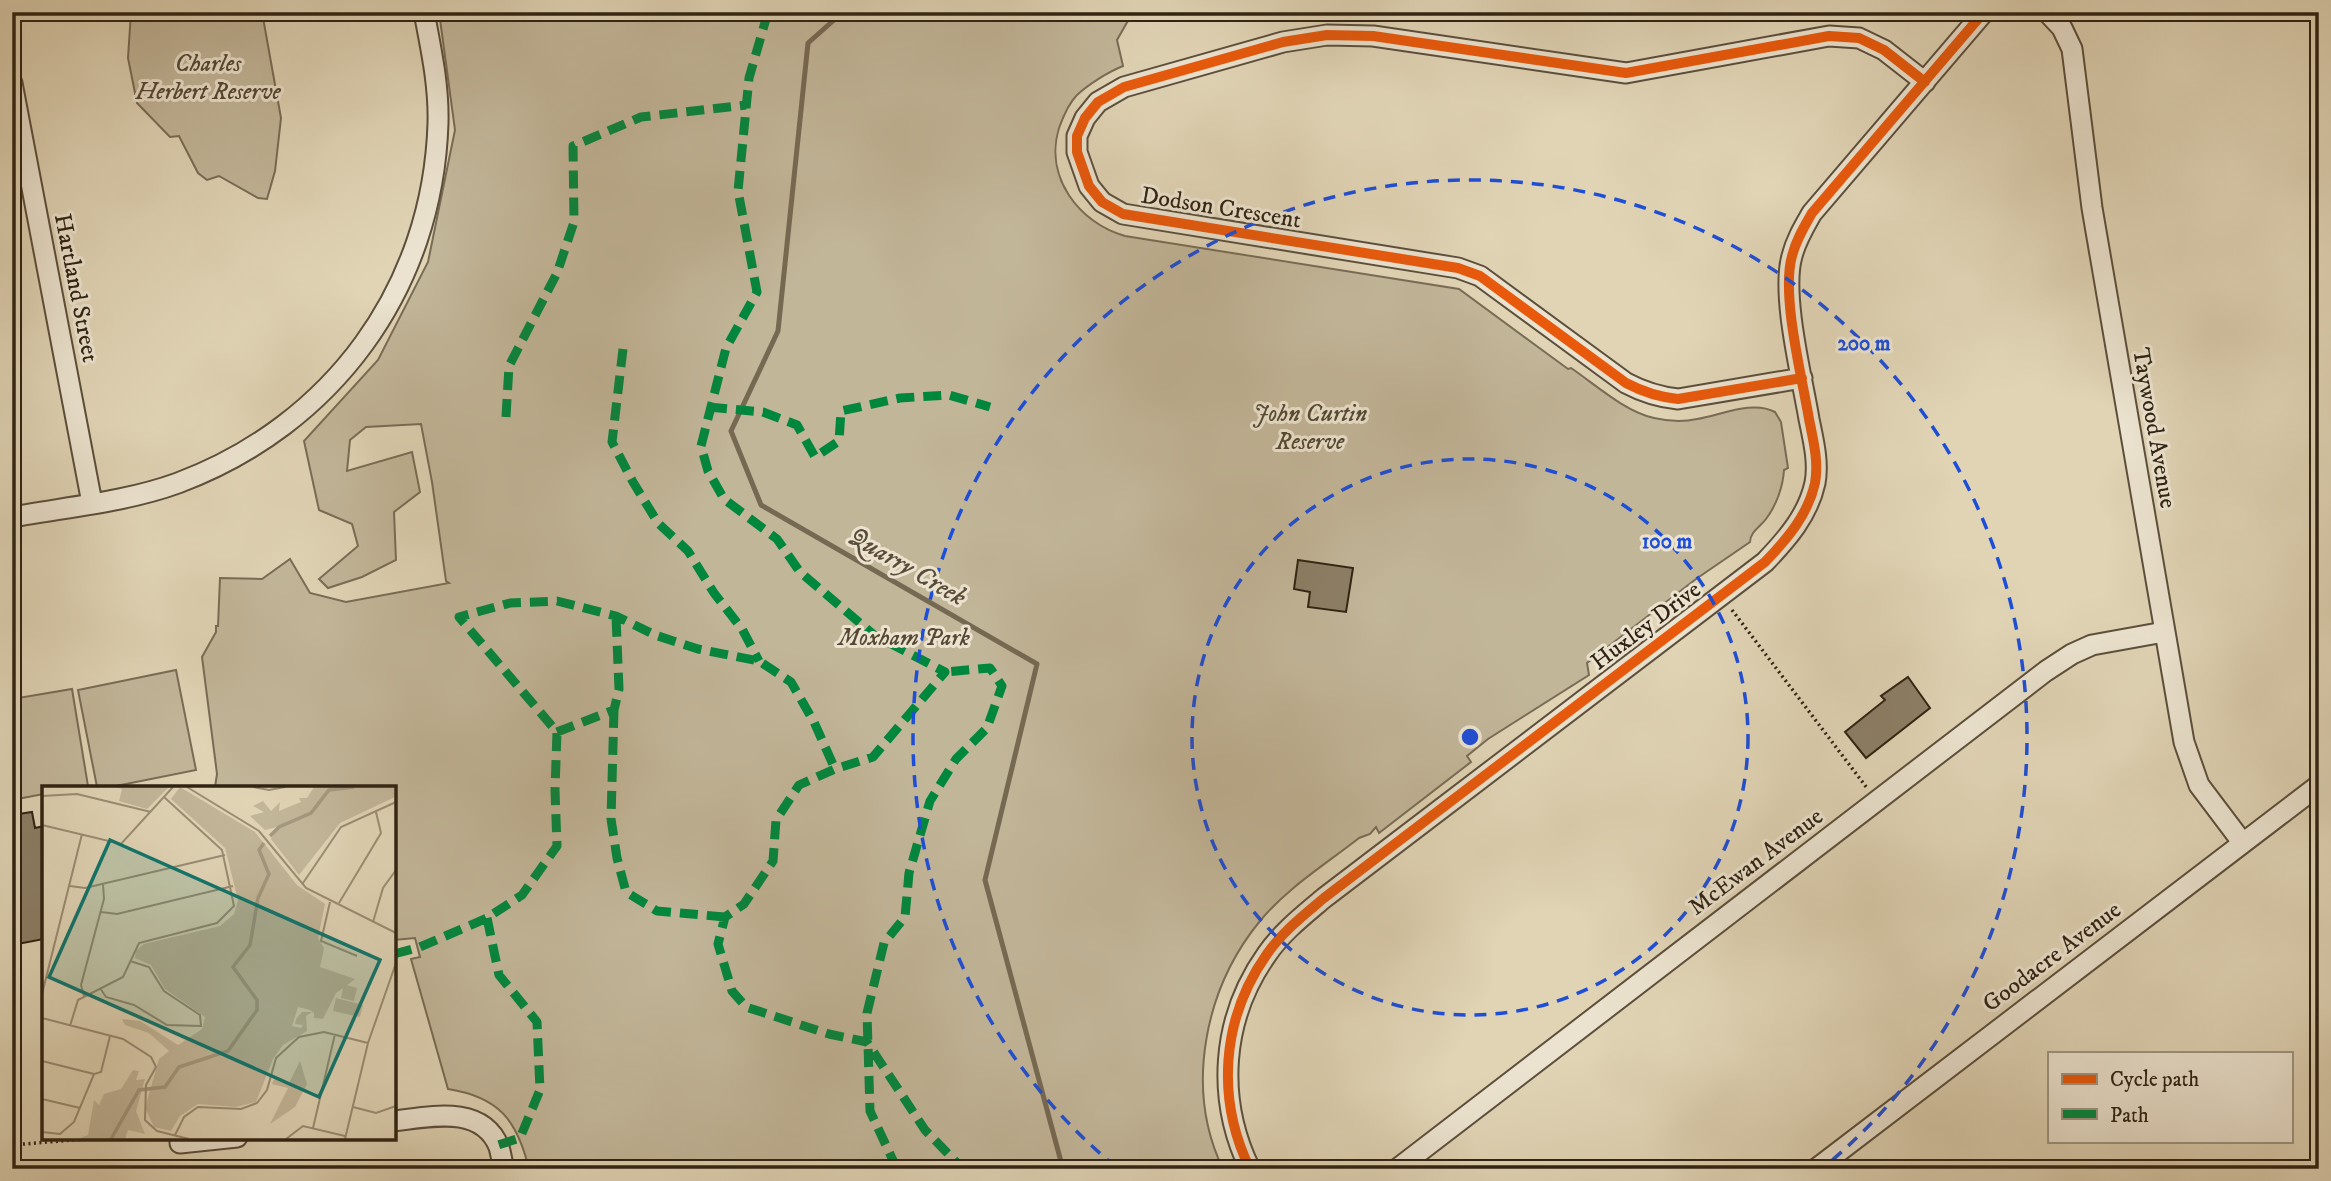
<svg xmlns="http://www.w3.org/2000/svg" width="2331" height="1181" font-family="'IM FELL DW Pica',serif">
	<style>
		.green { fill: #c2b699; stroke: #796c56; stroke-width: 2 }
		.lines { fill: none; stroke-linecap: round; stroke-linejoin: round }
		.stream { stroke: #766953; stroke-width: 5 }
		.building { fill: #8c7f67; stroke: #302313; stroke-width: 2 }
		.minor-casing { stroke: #5c4f3c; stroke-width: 23 }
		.path { stroke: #302313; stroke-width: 3.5; stroke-dasharray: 2 3.5; stroke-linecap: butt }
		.minor { stroke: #ebe3cf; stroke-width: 19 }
		.quiet { stroke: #00873e; stroke-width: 9; stroke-dasharray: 18 9; stroke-linecap: butt }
		.cycleway-casing { stroke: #ebe3cf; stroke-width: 15 }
		.cycleway { stroke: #e8590c; stroke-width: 10 }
		.ring { fill: none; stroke: #1d4ed8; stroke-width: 3.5; stroke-dasharray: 12 9 }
		.labels { text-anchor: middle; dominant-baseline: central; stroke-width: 6; stroke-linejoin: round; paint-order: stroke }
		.park-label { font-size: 24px; font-style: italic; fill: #544834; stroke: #ebe3cf }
		.street-label { font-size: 24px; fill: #302313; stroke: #ebe3cf }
		.water-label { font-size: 26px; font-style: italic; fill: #594c38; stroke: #ebe3cf }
		.inset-river { fill: none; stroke: #a4987e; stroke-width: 3.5 }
		.inset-road { fill: none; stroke: #9a8d74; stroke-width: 2 }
		.view { fill: #0f766e; fill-opacity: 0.15; stroke: #0f766e; stroke-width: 3.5 }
		.inset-edge { fill: none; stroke: #302313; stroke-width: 3.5 }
		.centre { fill: #1d4ed8; stroke: #ebe3cf; stroke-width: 3.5 }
		.ring-label { font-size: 21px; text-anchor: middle; font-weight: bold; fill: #1d4ed8; stroke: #ebe3cf; stroke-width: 6; stroke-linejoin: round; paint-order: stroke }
	</style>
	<rect width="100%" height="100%" fill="#e0d4b5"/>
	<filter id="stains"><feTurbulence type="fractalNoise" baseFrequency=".00286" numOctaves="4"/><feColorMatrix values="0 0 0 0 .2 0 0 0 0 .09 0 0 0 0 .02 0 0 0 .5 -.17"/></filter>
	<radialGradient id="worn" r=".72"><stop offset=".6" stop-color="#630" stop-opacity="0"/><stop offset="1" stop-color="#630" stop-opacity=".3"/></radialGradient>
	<path class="green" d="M131,12H262L281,118L275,171L267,199L258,198L219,176L207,180L198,173L179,136L170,137L137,103L128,58Z
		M439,12H1133L1117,40L1123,66C1108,72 1089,84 1077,95C1068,104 1063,117 1059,128C1044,177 1079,223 1125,236L1459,289L1568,369L1571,368C1596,385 1624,411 1654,418C1667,421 1683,422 1697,419C1721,415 1753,400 1775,412L1781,422L1788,468L1784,470C1783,487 1776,506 1766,519C1760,527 1750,532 1750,542L1696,579L1587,663L1589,675L1488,739L1467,756L1471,762L1379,833L1376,827L1370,834L1359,838C1326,864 1287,888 1260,921C1205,988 1184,1088 1223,1169H529C517,1120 499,1097 448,1089L411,959L420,957L415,938L394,940V787H215L217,774L202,657L216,632V626H218L220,578L262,579L290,559L310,593L346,602L449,583L446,581L432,482L421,424L366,427L350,440L347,471L412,452L420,492L394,512L396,560L362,577L328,588L319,579L358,546L352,524L319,510L304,441L378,360L428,262L455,130Z
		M176,670L196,770L111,787H97L78,690Z
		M72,689L88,786L44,787V794L12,800V699Z"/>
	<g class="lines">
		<path class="stream" d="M843,12L808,43L778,331L731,431L761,505L1037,664L985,880L1063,1169"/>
	</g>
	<path class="building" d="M1298,560L1353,568L1346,612L1308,607L1310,592L1294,589Z
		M1908,677L1930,708L1866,758L1845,732L1885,700L1881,696Z
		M32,812L35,828L44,826V939L12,945V815Z"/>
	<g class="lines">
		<defs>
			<path id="minor" d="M2047,12L2062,28L2072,49L2092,208L2184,742L2199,785L2242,842
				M12,83L92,503
				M1802,378L1678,399C1658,397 1643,392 1626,383L1480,276L1458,268L1123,214L1102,202L1089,186L1077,152V136L1085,118L1098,102L1124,87L1283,42L1327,35L1373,36L1626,73L1829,36L1859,38L1884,50L1925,82
				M12,517C67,507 126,502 178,483C333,425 433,288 438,123C439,85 431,49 424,12
				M394,1121C429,1117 482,1104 499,1147C501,1154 502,1162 504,1169
				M180,1143L237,1137
				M1250,1169C1216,1099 1221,1019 1267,954C1282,932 1304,915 1324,898L1765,562C1787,539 1808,515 1815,483C1819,462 1813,439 1809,419C1802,377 1781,295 1792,256C1796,240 1804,227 1812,213L1984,12
				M1397,1169L2046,671L2072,654L2092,645L2164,632
				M1816,1169L2319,785"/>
		</defs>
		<use href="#minor" class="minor-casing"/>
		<path class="path" d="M1732,610L1867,788
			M12,1145L109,1137"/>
		<use href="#minor" class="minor"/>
		<path class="quiet" d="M768,12L749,78L738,191L757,292L726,348L701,446L708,471L724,499L777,539L800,572L874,635L945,672L873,757L835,769L799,785L776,820L773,861L744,904L725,917L718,944L732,991L746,1007L829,1034L867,1042L925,1130L963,1169
			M623,349L612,442L633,482L658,523L688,551L714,593L742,629L759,661
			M709,407L763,412L797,425L815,457L839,441L841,411L900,398L949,395L990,407
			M506,417L509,366L557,273L574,222L573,146L641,117L746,105
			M614,710L611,819L617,858L626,892L657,911L725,917
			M557,732L614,710L619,689L616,616
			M487,918L499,975L537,1022L540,1090L520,1138L498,1145
			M394,954L420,947L487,918L522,895L557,846L555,790L557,732L459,617L510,603L557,601L616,616L655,635L698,649L759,661L791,682L814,722L835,769
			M897,1169L870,1111L867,1013L884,943L905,917L909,873L930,801L956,759L987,728L1002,686L990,668L945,672"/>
		<defs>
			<path id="cycleway" d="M1802,378L1678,399C1658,397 1643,392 1626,383L1480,276L1458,268L1123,214L1102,202L1089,186L1077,152V136L1085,118L1098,102L1124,87L1283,42L1327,35L1373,36L1626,73L1829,36L1859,38L1884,50L1925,82
				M1250,1169C1216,1099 1221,1019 1267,954C1282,932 1304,915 1324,898L1765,562C1787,539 1808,515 1815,483C1819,462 1813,439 1809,419C1802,377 1781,295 1792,256C1796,240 1804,227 1812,213L1984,12"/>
		</defs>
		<use href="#cycleway" class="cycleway-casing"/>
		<use href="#cycleway" class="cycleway"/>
	</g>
	<g class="ring">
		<circle cx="1470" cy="737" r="278"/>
		<path d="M1116 1167A557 557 0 1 1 1824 1167"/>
	</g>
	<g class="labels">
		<g class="park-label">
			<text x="208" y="64">Charles<tspan x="208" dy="28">Herbert Reserve</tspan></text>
			<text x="1310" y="414">John Curtin<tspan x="1310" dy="28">Reserve</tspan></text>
			<text x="904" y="638">Moxham Park</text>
		</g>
		<g class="street-label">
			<text transform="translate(1221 208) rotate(9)">Dodson Crescent</text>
			<text transform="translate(76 288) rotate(79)">Hartland Street</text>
			<text transform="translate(2154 428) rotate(80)">Taywood Avenue</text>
			<text transform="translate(1646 626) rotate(-37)">Huxley Drive</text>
			<text transform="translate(1756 862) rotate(-37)">McEwan Avenue</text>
			<text transform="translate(2052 957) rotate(-37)">Goodacre Avenue</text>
		</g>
		<g class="water-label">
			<text transform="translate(907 567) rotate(30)">Quarry Creek</text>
		</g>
	</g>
	<g transform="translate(42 786)">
		<rect width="354" height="354" fill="#e0d4b5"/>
		<path d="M73,1H127L105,23L77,15L80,3ZM138,1L213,46L255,99L283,118L276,152L282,162L278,181L313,193L305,199L315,202L312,215L299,212L301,202L294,207L281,233L272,232V227L268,224L256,221L250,240L259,242L261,239L253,238L254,233L260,226H270L264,230L265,245L241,259L231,273L214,316L194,321L156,318L138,330L129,345L112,341L103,322L117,273L127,265L107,247L83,239L80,233L98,235L136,259L160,243L163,231L123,203L109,179L93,172L94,165L102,158L178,140L192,128L196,114L183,62L129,13ZM272,1H353V11L298,37L257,89L229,53L235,41L223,44L208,30L222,26L211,20L221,15L229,25L238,16L237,25L259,16L257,12H265ZM294,212L321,219L318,231L291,225ZM258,275L265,298L253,321L228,338L246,302L230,298L232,293L247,297ZM91,284L97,285L94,294L103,293L94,325L103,348L86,344L83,353H36L46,349L52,314L57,319L62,308L79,303Z" fill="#c2b699"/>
		<path class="inset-river" d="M228,50L237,41L269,27L287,4L312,1M69,353L97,304L123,301L137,281L186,265L215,224V214L191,181L208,159L216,112L227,88L217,64L222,57"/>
		<path class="inset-road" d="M145,1L217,45L264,102L354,147M211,1L227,4L243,1M0,10L35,8L109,26M0,39L79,58L131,1M261,97L299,41L354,16M28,100L43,102L183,69M288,116L279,155L315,170M297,117L339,47L334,26M59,126L75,128L191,100M331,136L341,102L354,84M58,202L64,211L92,219L125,239L159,240L158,229L122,205L107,181L88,175M0,208L40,48M42,210L39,199L62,113L61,98M0,232L81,253L109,271L114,281L104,299L103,334L115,345L147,353M28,240L36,214L81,191L97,157L175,137L192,120L180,64L122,11M0,275L52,288M0,313L38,322M311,321L334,327L354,320M271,342L293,248M0,346L18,348L32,336L52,288L59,286L68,250M133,349L142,331L156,321L199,323L215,317L225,304L234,272L257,251L282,246L326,257M244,353L261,340L303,350M303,353L326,257L354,177"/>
		<path class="view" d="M68,54L338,174L277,311L7,191Z"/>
		<rect width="354" height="354" class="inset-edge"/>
	</g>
	<circle cx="1470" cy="737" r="10" class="centre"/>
	<g class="ring-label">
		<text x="1864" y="350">200 m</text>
		<text x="1667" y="548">100 m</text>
	</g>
	<rect width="2331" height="1181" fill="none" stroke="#e0d4b5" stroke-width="42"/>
	<rect x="14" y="14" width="2303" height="1153" fill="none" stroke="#302313" stroke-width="3.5"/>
	<rect x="21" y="21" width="2289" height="1139" fill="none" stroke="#302313" stroke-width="2"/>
	<rect x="2048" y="1052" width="245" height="91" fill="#ebe3cf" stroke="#a09684" stroke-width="2"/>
	<rect x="2062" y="1074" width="35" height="10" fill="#e8590c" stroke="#a09684" stroke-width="2"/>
	<text x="2110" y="1086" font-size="21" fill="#302313">Cycle path</text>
	<rect x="2062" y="1109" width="35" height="10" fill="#00873e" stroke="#a09684" stroke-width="2"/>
	<text x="2110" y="1122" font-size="21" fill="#302313">Path</text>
	<rect width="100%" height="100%" filter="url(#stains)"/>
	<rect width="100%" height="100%" fill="url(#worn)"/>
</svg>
